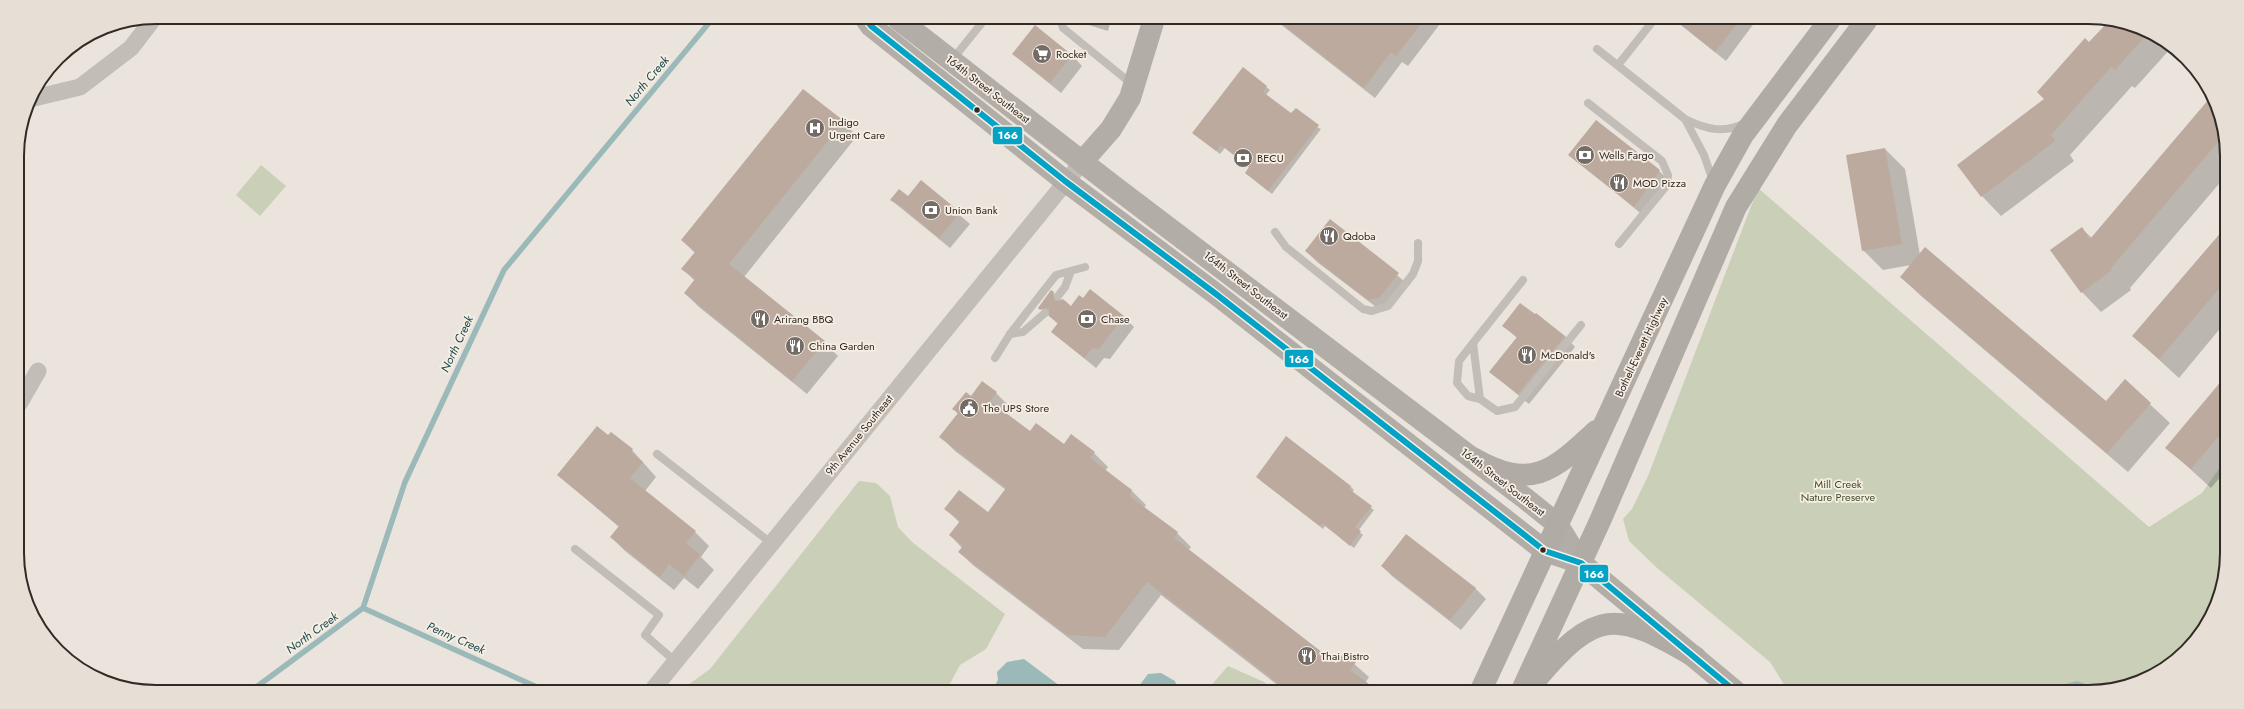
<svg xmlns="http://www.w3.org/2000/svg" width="2244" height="709" font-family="Jost,sans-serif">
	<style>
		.green { fill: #cacfb8 }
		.water { fill: #9bb9b9 }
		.shadow { fill: #0003 }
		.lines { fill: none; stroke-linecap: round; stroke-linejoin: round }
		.stream { stroke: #9bb9b9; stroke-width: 5.5 }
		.building { fill: #bdaa9f }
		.lane { stroke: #c2bdb7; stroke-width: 8 }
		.street { stroke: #c2bdb7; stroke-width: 17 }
		.secondary { stroke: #b3ada7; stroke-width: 22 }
		.primary { stroke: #b1aba6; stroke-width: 22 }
		.bus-1-casing { stroke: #f7efe4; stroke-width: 9 }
		.bus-1 { stroke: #02a3c6; stroke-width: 6 }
		.bus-dot { fill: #322a26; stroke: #f7efe4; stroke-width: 1.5 }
		.labels { text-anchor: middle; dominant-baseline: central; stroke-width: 3.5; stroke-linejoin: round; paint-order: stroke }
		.poi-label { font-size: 11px; fill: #322a26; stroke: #f7efe4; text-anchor: start }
		.street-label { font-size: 11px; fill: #322a26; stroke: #f7efe4 }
		.park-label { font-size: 11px; fill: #404f2b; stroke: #f7efe4 }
		.water-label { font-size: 12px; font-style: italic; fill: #1e4b51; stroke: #f7efe4 }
		.rim { fill: none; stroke: #322a26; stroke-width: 2 }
		.line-badge { stroke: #f7efe4; stroke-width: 1.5 }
		.badge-label { font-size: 11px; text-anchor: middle; font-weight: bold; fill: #fff }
	</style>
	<rect width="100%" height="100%" fill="#eae4dd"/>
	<path class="green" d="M261,165L286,186L260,216L236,195Z
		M1758,188L2149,527L2202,493L2223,463L2222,589L2204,630L2173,663L2141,681L2097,692L1788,691L1770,662L1656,567L1629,541L1623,519L1632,509L1648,476Z
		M859,481L876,483L890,496L898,527L912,542L1005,614L986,649L960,665L947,689L684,688L710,669Z
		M1228,666L1264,682L1275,690H1207Z"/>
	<path class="water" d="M1024,659L1060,686L1063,689H995L994,687L998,680L997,672L1007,662Z
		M1161,673L1175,681L1178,690H1136L1148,674Z
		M2077,681L2098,688L2101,691H2052L2057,686Z"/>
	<path class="shadow" d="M1069,19H1111L1108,31Z
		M1275,20H1443L1408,66L1402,62L1375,98Z
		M1676,21H1754L1755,22L1726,61Z
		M2109,22H2124L2165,40L2172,47L2135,88L2132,86L2070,155L2074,161L2001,216L1982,196L2089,44Z
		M1013,54L1072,55L1082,66L1061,93Z
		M1243,68L1270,90L1266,95L1291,115L1321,129L1272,194L1246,173L1250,168L1225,148L1220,154L1197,136Z
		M803,90L843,122L857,136L744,277L824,342L838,356L807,394L699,307L685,293L695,281L683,269L695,253L682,240Z
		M2210,99L2224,129V178L2130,288L2131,290L2101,312L2082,292L2081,228L2092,238Z
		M1885,149L1905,169L1920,255L2106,402L2125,381L2170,423L2128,472L1921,296L1901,277L1911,265L1883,270L1863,250Z
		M1570,155L1659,171L1670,181L1645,217Z
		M921,182L970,224L950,248L891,200L908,197Z
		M1330,221L1409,285L1380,310L1317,262L1306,251Z
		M2224,229L2223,325L2179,378L2133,336Z
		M1053,293L1071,307L1083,300L1123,316L1134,327L1110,359L1104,358L1096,368L1052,332L1058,324L1039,307Z
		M1503,325L1565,336L1575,347L1529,404L1490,372L1517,338Z
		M2216,389L2223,396V474L2211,488L2167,448Z
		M996,393L1010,407L1005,414L1030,433L1064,445L1071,435L1094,453L1108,467L1105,471L1132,491L1146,505L1144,508L1177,533L1191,547L1188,551L1337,665L1344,655L1369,677L1365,683L1375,690H1284L1161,595L1119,650L1083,649L974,566L959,552L962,548L950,535L960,523L946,509L988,514L1006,490L955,451L941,437L958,414L954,409L971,397Z
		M609,436L632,450L656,477L645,491L695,532L709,546L701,557L714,570L698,589L684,578L674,590L625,551L611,537L619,527L558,475Z
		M1287,438L1351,487L1354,490L1352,493L1374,510L1358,531L1363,535L1354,548L1325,526L1323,529L1260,480Z
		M1382,566L1475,588L1486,599L1461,630L1393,577Z"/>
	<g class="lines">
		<path class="stream" d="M363,608L539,688
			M255,688L363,608L405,482L504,270L713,18"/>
	</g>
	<path class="building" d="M1277,20H1424L1396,56L1391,52L1364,88Z
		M1676,21H1739L1715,52Z
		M2108,22H2124L2148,33L2115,70L2111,67L2051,135L2055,141L1981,197L1957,165L2044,99L2037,92L2085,38L2089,42Z
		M1035,25L1072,55L1050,83L1012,54Z
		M1243,67L1267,86L1263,92L1291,113L1296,108L1319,125L1268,191L1245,173L1249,167L1221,145L1216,151L1192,133Z
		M803,89L844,121L729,264L825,341L792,381L684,293L695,279L681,269L695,252L681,240Z
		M2209,99L2224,129V135L2111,268L2112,270L2081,293L2050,250L2082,227L2090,239Z
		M1596,120L1660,170L1634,207L1568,155Z
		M1885,148L1902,244L1862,251L1846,155Z
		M921,180L960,212L939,238L902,207L890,200L899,189L908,196Z
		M1330,219L1399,273L1379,298L1368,300L1305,251Z
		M2224,229V283L2159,359L2132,336Z
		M1925,247L2106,401L2125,379L2151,403L2107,453L1900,277Z
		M1090,289L1124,316L1099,349L1093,348L1084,358L1051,332L1058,323L1049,316V309L1044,308L1040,310L1038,308L1051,290L1054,292L1053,296L1055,301H1060L1063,299L1071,306L1079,295L1083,298Z
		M1520,303L1535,314L1536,313L1565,336L1518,394L1489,372L1517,337L1502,326Z
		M2223,379V431L2191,469L2165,448Z
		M982,381L997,392L990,401L1030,431L1036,423L1064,444L1071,434L1095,452L1090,458L1132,490L1130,494L1132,498L1178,532L1174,538L1336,663L1344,653L1356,662L1350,670L1377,690H1287L1147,582L1105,637L1067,635L958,552L963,546L949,535L960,521L944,509L959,490L988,512L1006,488L939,437L958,413L952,409L966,392L971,396Z
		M597,426L608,435L611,432L633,449L631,452L643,462L630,478L696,531L686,543L700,555L684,576L669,564L660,577L610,537L619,526L557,475Z
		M1286,436L1351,486L1349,489L1372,506L1355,527L1361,531L1350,546L1322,523L1320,526L1256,477Z
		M1406,534L1476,588L1450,620L1381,566Z"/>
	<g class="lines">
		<path class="lane" d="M1060,19L1063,28L1133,85
			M1597,49L1685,119C1705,129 1724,134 1745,123
			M952,60L985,19
			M1618,65L1653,21
			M1588,103L1662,161L1668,175L1667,185L1619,244
			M1685,119L1704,155L1713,181
			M1275,232L1286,247L1363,309L1372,311L1388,306L1413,274L1418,261V243
			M1523,280L1473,343L1480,399L1497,411L1515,407L1581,325
			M1058,296L1065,287L1071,271
			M1010,334L1023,332L1045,313
			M1473,343L1459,361L1457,383L1468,396L1480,399
			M995,358L1010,334L1056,275L1085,267
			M657,454L771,543
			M575,549L659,615L645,635L676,662"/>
		<path class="street" d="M30,99L80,87L131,48L154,18
			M19,404L38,371
			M654,688L1082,162"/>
		<path class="secondary" d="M866,19L871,26L1065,181L1216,294L1545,551L1581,563L1735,691
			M898,19L1112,185L1526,499L1557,524L1581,563
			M1082,162L1111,129L1130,98L1154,19"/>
		<path class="primary" d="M1473,458C1531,491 1552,472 1596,431
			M1534,682C1596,608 1615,610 1695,657
			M1481,690L1715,185L1743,135L1829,21
			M1522,690L1600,521L1736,207L1787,125L1866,21"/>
		<defs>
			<path id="bus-1" d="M866,19L871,26L1065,181L1216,294L1545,551L1581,563L1735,691"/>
		</defs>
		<use href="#bus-1" class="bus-1-casing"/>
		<use href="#bus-1" class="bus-1"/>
	</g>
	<defs>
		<symbol id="supermarket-disc" viewBox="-11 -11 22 22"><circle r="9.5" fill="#726b66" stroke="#f7efe4"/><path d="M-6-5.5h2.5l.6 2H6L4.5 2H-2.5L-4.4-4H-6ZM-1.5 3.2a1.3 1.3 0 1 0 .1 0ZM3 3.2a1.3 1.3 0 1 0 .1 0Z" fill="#fff"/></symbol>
		<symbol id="hospital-disc" viewBox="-11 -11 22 22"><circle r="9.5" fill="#726b66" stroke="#f7efe4"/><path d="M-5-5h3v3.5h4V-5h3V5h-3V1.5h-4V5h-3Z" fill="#fff"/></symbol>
		<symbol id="bank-disc" viewBox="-11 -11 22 22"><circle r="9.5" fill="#726b66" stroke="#f7efe4"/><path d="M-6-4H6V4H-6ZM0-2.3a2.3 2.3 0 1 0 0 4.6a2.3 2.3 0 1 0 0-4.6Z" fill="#fff"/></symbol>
		<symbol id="restaurant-disc" viewBox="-11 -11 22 22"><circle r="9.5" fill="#726b66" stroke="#f7efe4"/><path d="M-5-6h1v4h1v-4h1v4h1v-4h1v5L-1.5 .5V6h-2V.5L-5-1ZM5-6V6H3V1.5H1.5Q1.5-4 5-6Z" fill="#fff"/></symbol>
		<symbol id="civic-disc" viewBox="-11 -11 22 22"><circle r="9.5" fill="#726b66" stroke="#f7efe4"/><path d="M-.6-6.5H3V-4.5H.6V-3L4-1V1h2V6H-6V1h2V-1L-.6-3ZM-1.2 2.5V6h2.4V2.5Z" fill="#fff"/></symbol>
	</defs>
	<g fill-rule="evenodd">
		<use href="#supermarket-disc" x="1031" y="43" width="22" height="22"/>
		<use href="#hospital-disc" x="804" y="117" width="22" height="22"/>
		<use href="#bank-disc" x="1574" y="144" width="22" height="22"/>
		<use href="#bank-disc" x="1232" y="147" width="22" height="22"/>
		<use href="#restaurant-disc" x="1608" y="172" width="22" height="22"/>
		<use href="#bank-disc" x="920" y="199" width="22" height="22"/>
		<use href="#restaurant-disc" x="1318" y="225" width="22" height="22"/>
		<use href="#restaurant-disc" x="749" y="308" width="22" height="22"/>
		<use href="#bank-disc" x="1076" y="308" width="22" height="22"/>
		<use href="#restaurant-disc" x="784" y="335" width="22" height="22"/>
		<use href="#restaurant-disc" x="1516" y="344" width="22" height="22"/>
		<use href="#civic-disc" x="958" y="397" width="22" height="22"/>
		<use href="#restaurant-disc" x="1296" y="645" width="22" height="22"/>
	</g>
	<g class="bus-dot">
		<circle cx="977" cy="110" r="3.5"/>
		<circle cx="1543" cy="550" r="3.5"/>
	</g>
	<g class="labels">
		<g class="poi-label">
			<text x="1056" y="54">Rocket</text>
			<text x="829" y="122">Indigo<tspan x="829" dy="13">Urgent Care</tspan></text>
			<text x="1599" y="155">Wells Fargo</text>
			<text x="1257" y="158">BECU</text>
			<text x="1633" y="183">MOD Pizza</text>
			<text x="945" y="210">Union Bank</text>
			<text x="1343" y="236">Qdoba</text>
			<text x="774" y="319">Arirang BBQ</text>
			<text x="1101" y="319">Chase</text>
			<text x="809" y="346">China Garden</text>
			<text x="1541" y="355">McDonald's</text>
			<text x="983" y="408">The UPS Store</text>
			<text x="1321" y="656">Thai Bistro</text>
		</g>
		<g class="street-label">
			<text transform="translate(988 89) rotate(38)">164th Street Southeast</text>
			<text transform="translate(1246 285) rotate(38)">164th Street Southeast</text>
			<text transform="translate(1641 347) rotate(-65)">Bothell-Everett Highway</text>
			<text transform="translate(859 435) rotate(-51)">9th Avenue Southeast</text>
			<text transform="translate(1503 482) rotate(38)">164th Street Southeast</text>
		</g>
		<g class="park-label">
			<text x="1838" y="484">Mill Creek<tspan x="1838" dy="13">Nature Preserve</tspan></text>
		</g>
		<g class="water-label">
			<text transform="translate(647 81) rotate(-50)">North Creek</text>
			<text transform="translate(457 344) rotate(-65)">North Creek</text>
			<text transform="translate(312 633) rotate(-36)">North Creek</text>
			<text transform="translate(456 638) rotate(24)">Penny Creek</text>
		</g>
	</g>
	<path d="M0 0H2244V709H0ZM156 24H2088A132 132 0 0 1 2220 156V553A132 132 0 0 1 2088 685H156A132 132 0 0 1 24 553V156A132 132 0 0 1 156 24Z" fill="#e7dfd5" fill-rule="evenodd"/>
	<path class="rim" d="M156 24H2088A132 132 0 0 1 2220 156V553A132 132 0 0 1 2088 685H156A132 132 0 0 1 24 553V156A132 132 0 0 1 156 24Z"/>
	<g class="line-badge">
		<rect x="992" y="126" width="31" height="19" rx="4" fill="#02a3c6"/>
		<rect x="1284" y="349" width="30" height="19" rx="4" fill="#02a3c6"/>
		<rect x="1579" y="564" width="30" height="19" rx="4" fill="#02a3c6"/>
	</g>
	<g class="badge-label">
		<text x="1008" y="139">166</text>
		<text x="1299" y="363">166</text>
		<text x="1594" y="578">166</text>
	</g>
</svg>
